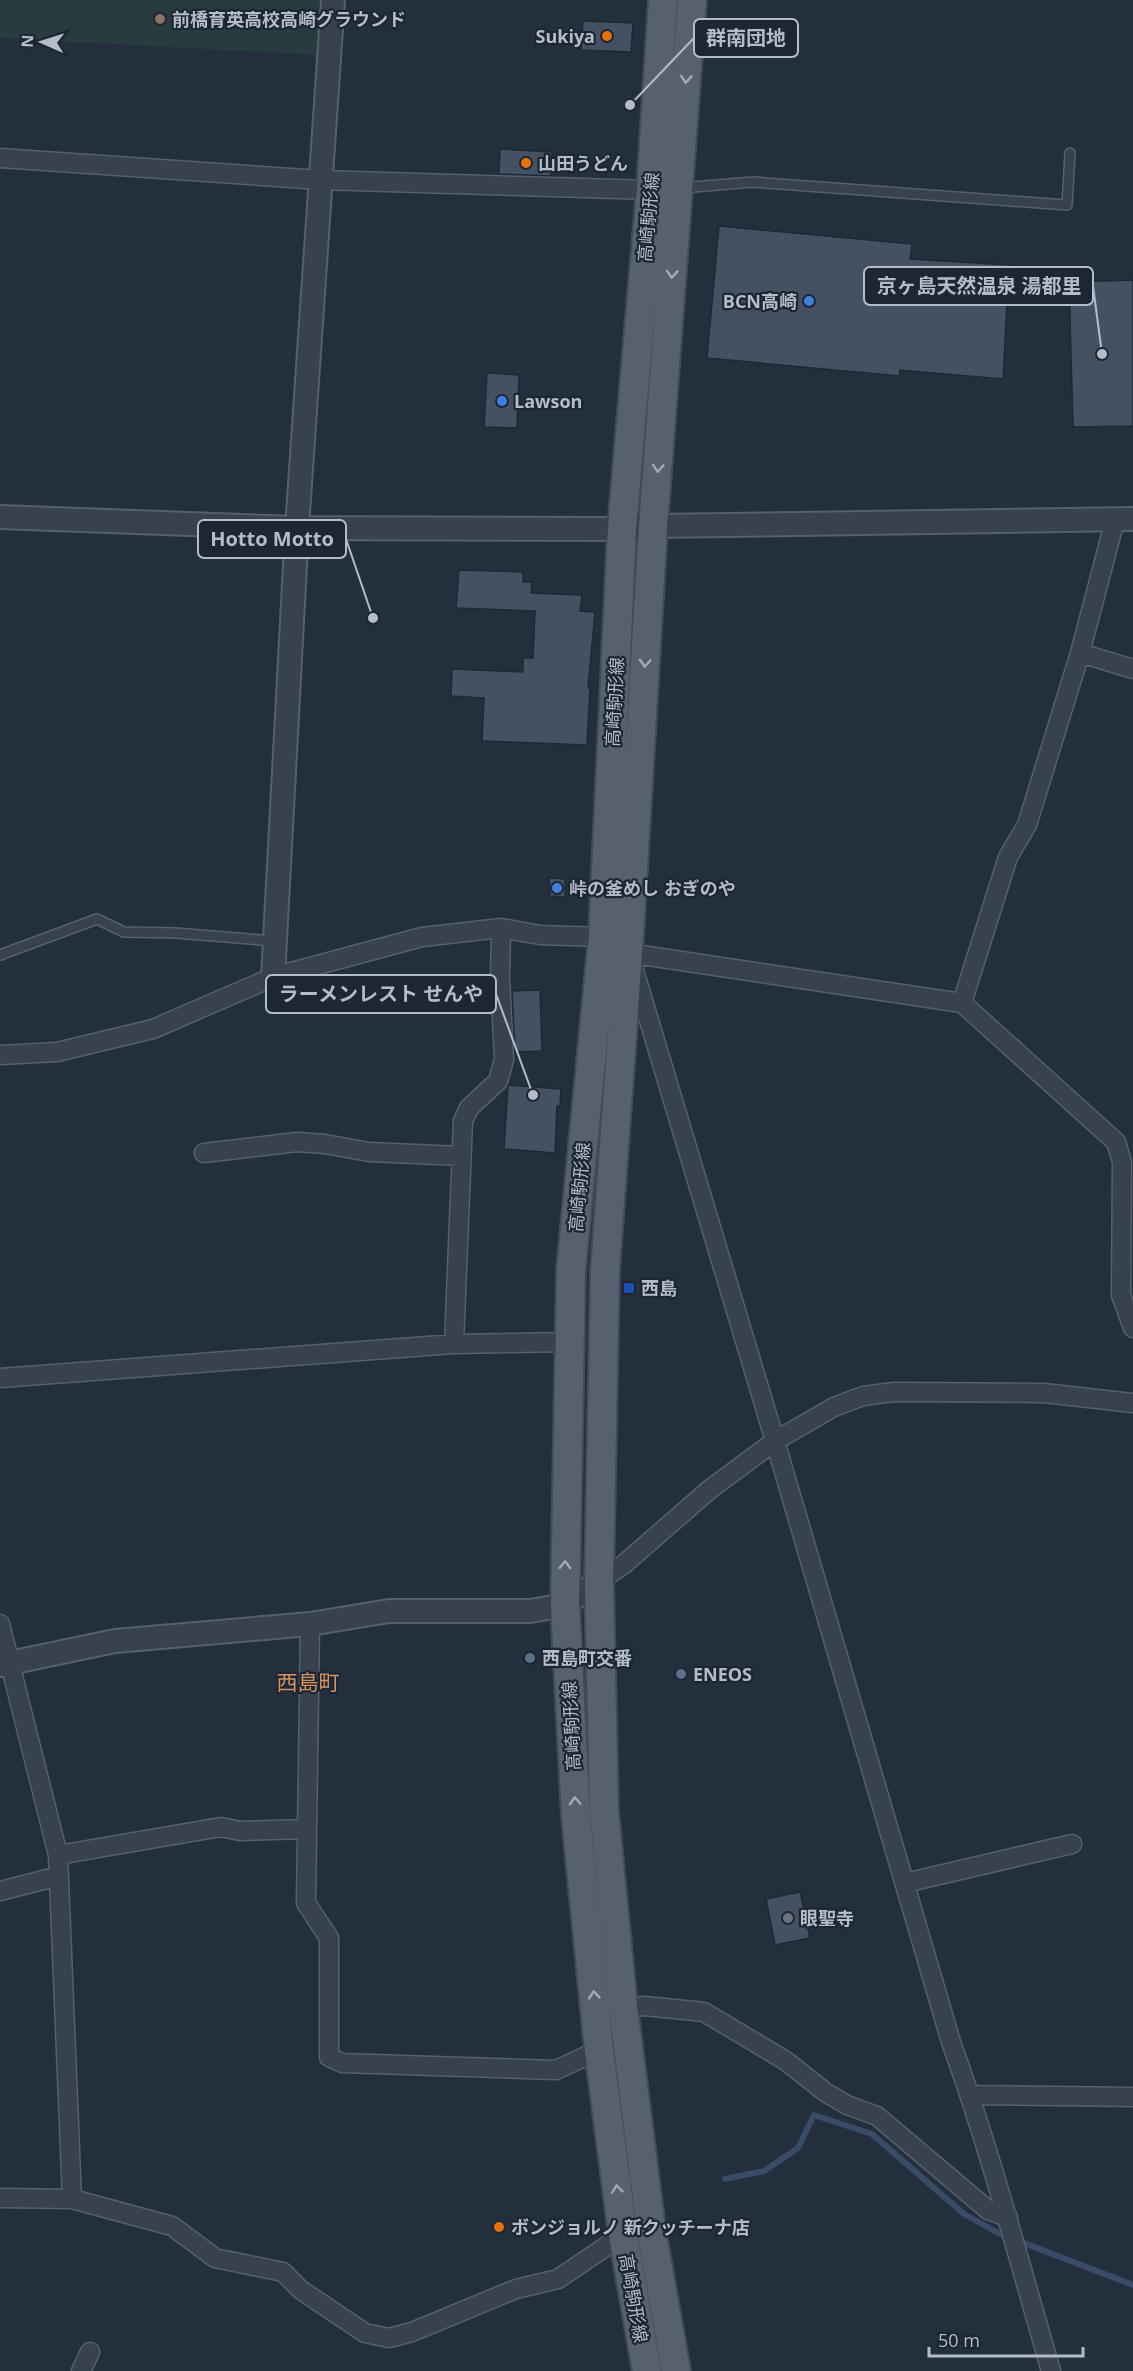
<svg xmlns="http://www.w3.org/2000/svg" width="1133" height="2371" font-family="'Open Sans','Noto Sans JP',sans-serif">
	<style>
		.green { fill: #263c3f }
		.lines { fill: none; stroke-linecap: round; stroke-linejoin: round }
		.stream { stroke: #394c67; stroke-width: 6 }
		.building { fill: #455162; stroke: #1f2835; stroke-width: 1.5 }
		.service-casing { stroke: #565f6c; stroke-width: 12 }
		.minor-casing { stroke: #565f6c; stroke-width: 21 }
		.tertiary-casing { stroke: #565f6c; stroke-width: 26 }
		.primary-casing { stroke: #414a57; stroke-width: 32 }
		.service { stroke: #38414e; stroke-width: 9 }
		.minor { stroke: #38414e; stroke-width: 18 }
		.tertiary { stroke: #38414e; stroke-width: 22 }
		.primary { stroke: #56606e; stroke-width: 28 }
		.oneway { stroke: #a1aab7 }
		.education-dot { fill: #8d6e63; stroke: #1d2633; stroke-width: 2 }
		.food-dot { fill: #e8710a; stroke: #1d2633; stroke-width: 2 }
		.shop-dot { fill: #3f7fe0; stroke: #1d2633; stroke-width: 2 }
		.transit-dot { fill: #1a4fb4; stroke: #1d2633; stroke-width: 2 }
		.service-dot { fill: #5c6f8a; stroke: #1d2633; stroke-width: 2 }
		.worship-dot { fill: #6b7280; stroke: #1d2633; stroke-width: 2 }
		.labels { text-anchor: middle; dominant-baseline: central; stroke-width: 4.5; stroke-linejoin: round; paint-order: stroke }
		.poi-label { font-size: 18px; font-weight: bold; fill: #b4bcc9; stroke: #1d2633; text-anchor: start }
		.street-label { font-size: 18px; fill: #b4bcc9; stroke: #1d2633 }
		.quarter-label { font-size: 21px; fill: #d59563; stroke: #1d2633 }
		.leader { fill: none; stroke: #b4bcc9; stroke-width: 2 }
		.callout-dot { fill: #b4bcc9; stroke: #1d2633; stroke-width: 2 }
		.callout { fill: #1d2633; stroke: #b4bcc9; stroke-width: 2 }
		.callout-label { font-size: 20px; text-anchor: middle; font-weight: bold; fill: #b4bcc9 }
	</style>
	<rect width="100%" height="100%" fill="#242f3e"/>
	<path class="green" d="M0,0H320L317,55L0,38Z"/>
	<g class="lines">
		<path class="stream" d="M725,2179L764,2171L798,2148L814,2115L872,2134L964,2214L998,2233L1133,2285"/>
	</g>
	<path class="building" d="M583,21L633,23L631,52L581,50Z
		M500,149L552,152L551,176L499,174Z
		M719,226L912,244L910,259L1009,265L1003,379L900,370L899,376L707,358Z
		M1133,280V426L1073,427L1069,282Z
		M487,373L519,375L517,428L484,427Z
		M459,570L523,572V582H532L531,593L582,595L580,611L595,612L588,688H590L587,745L482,741L484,698L451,696L452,669L523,672V658H533L535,611L456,608Z
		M549,878L565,879V897L550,896Z
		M540,990L542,1051L515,1052L512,991Z
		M508,1085L561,1089L560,1106H557L555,1153L504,1149Z
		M800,1892L810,1938L775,1945L766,1899Z"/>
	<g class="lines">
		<defs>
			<path id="service" d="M681,188L753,182L1067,205L1070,153
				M0,955L97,919L124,932L176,933L273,941"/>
			<path id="minor" d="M0,158L321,180L651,190
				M1080,653L1133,669
				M628,953L962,1003L1116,1142L1122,1162L1121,1295L1133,1328
				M633,967L775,1441L951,2042C990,2150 1019,2261 1051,2371
				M962,1003L1008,857L1027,825L1080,653L1115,520
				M0,1055L57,1052L153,1029L273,977L422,937L501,928L540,935L603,937L610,941
				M204,1153L297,1142L325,1144L369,1152L461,1156
				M454,1344L463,1121L469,1108L498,1081L504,1060L500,978L501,928
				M0,1378L454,1344L570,1342
				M599,1581L623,1565L709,1490L775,1441L834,1407L863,1396L894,1392L1044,1393L1133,1403
				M0,1624L58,1855L72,2199
				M310,1624L306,1903L329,1938V2057L342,2063L556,2070L599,2050
				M58,1855L221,1827L240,1831L307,1829
				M905,1883L1072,1844
				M0,1891L59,1876
				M623,2007L645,2006L704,2012L786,2061L825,2092L847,2105L877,2116L988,2210L1008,2217
				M971,2095L1133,2097
				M0,2198L72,2199L172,2226L215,2258L283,2272L301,2290L365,2333L389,2338L412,2332L516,2289L558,2279L623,2235
				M81,2371L90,2352"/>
			<path id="tertiary" d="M0,517L297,528L622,529L653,526L1133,519
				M273,977L297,528L333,0
				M0,1665L115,1641L310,1624L389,1611H530L565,1605L599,1581"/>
			<path id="primary" d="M647,2371L623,2235L599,2050L576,1816L565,1605L571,1270L603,937L622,529L651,190L663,0
				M676,2371L651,2229L623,2007L604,1811L599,1581L605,1270L628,953L653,526L692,0"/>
		</defs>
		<use href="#service" class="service-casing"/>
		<use href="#minor" class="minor-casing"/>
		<use href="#tertiary" class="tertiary-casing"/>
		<use href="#primary" class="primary-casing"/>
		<use href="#service" class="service"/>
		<use href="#minor" class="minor"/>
		<use href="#tertiary" class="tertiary"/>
		<use href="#primary" class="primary"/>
	</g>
	<defs><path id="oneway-chevron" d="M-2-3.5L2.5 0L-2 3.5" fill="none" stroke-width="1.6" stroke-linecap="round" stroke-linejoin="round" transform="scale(1.5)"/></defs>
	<g class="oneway">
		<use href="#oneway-chevron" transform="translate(686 79) rotate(94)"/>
		<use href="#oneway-chevron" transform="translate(672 274) rotate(94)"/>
		<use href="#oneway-chevron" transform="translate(658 468) rotate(94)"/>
		<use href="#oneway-chevron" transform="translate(645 663) rotate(93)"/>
		<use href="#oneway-chevron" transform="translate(565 1565) rotate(-89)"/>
		<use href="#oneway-chevron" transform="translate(575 1801) rotate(-93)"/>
		<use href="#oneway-chevron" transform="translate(594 1995) rotate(-96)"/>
		<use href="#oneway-chevron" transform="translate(617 2189) rotate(-97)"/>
	</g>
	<circle class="education-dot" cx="160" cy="19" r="6"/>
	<g class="food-dot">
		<circle cx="607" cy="36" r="6"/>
		<circle cx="526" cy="163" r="6"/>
		<circle cx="499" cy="2227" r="6"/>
	</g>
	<g class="shop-dot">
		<circle cx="809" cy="301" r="6"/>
		<circle cx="502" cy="401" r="6"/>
		<circle cx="557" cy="888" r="6"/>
	</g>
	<rect class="transit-dot" x="623" y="1282" width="12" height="12" rx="3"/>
	<g class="service-dot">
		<circle cx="530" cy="1658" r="6"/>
		<circle cx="681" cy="1674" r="6"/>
	</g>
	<circle class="worship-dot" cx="788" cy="1918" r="6"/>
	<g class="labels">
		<g class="poi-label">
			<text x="172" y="19">前橋育英高校高崎グラウンド</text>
			<text x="595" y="36" text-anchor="end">Sukiya</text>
			<text x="538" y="163">山田うどん</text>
			<text x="797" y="301" text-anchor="end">BCN高崎</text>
			<text x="514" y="401">Lawson</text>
			<text x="569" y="888">峠の釜めし おぎのや</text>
			<text x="641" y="1288">西島</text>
			<text x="542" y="1658">西島町交番</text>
			<text x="693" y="1674">ENEOS</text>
			<text x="800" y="1918">眼聖寺</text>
			<text x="511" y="2227">ボンジョルノ 新クッチーナ店</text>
		</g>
		<g class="street-label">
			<text transform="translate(648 217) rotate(-85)">高崎駒形線</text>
			<text transform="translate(614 702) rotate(-87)">高崎駒形線</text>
			<text transform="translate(579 1187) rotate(-85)">高崎駒形線</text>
			<text transform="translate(571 1726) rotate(-93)">高崎駒形線</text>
			<text transform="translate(634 2298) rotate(80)">高崎駒形線</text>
		</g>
		<g class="quarter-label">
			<text x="308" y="1682">西島町</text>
		</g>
	</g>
	<path class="leader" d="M630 105L694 38M1102 354L1093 286M373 618L346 539M533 1095L496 994"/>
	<g class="callout-dot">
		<circle cx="630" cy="105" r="6"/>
		<circle cx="1102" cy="354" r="6"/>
		<circle cx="373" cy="618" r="6"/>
		<circle cx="533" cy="1095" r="6"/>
	</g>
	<g class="callout">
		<rect x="694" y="19" width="104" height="38" rx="6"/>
		<rect x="864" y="267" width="229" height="38" rx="6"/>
		<rect x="198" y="520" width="148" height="38" rx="6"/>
		<rect x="266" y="975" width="230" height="38" rx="6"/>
	</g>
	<g class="callout-label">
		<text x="746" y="45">群南団地</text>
		<text x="979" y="293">京ヶ島天然温泉 湯都里</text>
		<text x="272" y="546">Hotto Motto</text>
		<text x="381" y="1001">ラーメンレスト せんや</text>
	</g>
	<g transform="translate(42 42) rotate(273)" stroke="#1d2633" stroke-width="4.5" paint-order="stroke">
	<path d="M0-4.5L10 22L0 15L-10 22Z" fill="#b4bcc9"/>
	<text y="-9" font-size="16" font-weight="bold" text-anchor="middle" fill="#b4bcc9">N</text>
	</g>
	<path d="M929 2347v9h154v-9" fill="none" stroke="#b4bcc9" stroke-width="3"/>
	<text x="938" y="2347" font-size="18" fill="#b4bcc9" stroke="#1d2633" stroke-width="4.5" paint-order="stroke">50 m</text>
</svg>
